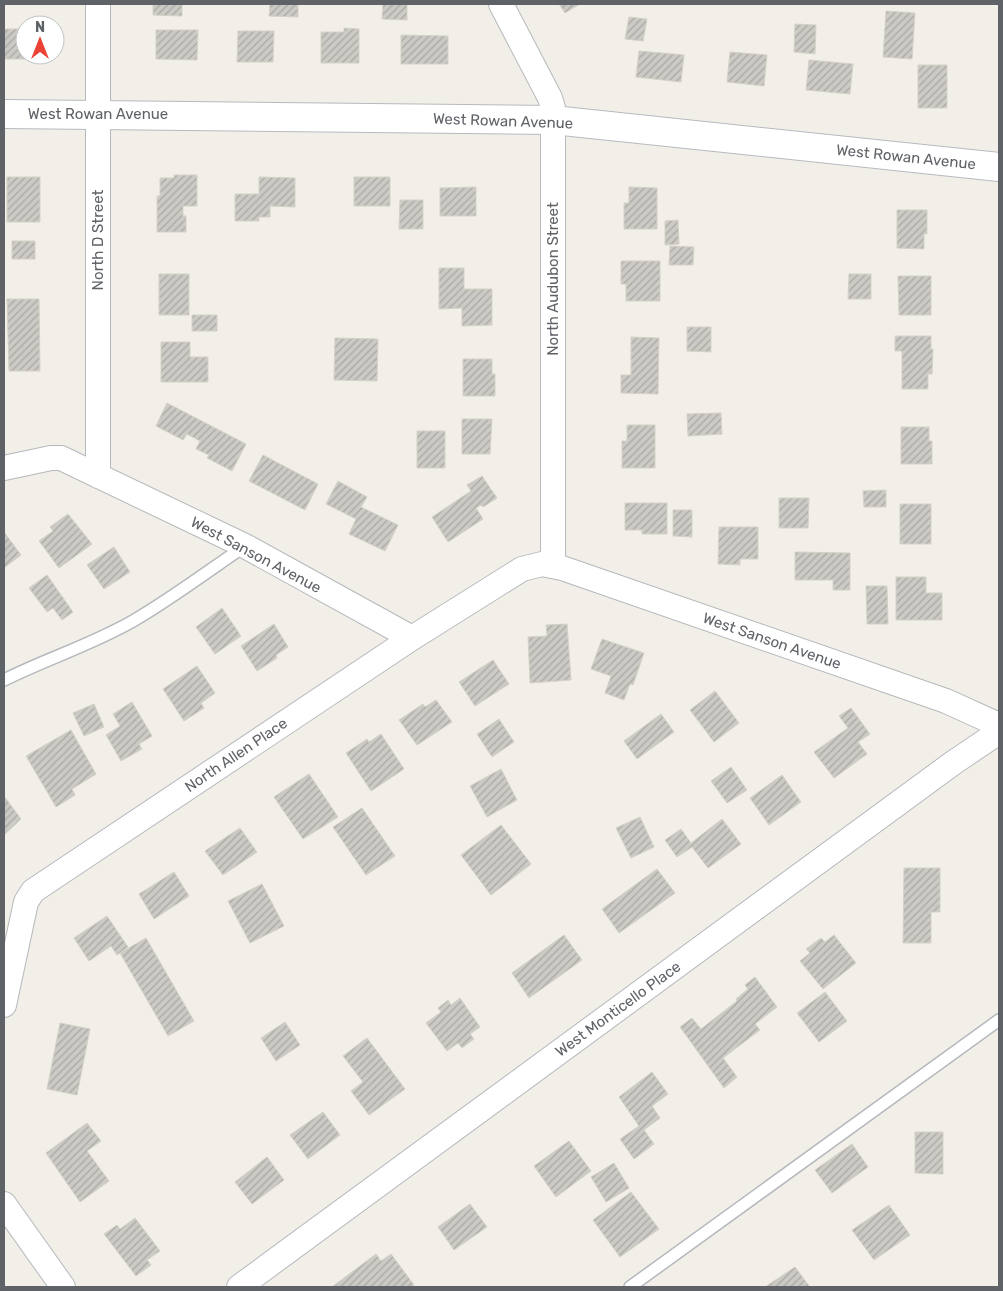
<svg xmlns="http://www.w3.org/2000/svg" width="1003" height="1291" font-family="Rubik,sans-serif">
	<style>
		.building { fill: url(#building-hatch); stroke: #d6d1c6 }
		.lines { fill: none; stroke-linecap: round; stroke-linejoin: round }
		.lane-casing { stroke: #b5b8bc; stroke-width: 14 }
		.street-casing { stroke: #b5b8bc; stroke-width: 26 }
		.secondary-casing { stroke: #b6babf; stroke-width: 30 }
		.lane { stroke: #fff; stroke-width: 11 }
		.street { stroke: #fff; stroke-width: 24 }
		.secondary { stroke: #fff; stroke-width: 28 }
		.labels { text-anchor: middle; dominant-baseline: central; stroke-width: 5; stroke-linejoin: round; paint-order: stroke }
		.street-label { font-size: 15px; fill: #5f6368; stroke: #fff }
	</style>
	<defs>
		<pattern id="building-hatch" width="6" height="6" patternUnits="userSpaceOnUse" patternTransform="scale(1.25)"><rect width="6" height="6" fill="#cccac5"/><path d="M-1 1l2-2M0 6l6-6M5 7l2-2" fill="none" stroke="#a9a8a4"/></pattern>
	</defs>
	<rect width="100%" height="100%" fill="#f1efe8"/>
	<path class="building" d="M153,4H182V16L153,15Z
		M270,4H298V17L269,16Z
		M383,4H407V20L382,19Z
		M559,4H580L565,13Z
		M886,11L915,13L912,59L883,57Z
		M629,17L647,19L643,41L625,39Z
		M795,24L816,25L815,54L794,52Z
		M344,28L359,29V63H321V32H344Z
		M4,29H25V55H42V59H4Z
		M156,30H198L197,60L156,59Z
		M238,31H274L273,62H237Z
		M401,35L448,36V64H401Z
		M639,51L684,55L681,82L636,77Z
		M730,52L767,55L764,86L727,82Z
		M809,60L853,64L850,94L806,90Z
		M918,65H947V108H918Z
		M174,175H197V206H183V216H186V232H157V196H160V178H174Z
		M7,177H40V222H7Z
		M259,177L295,178V207L270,206V217H259V221H235V194H259Z
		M354,177H390V206H354Z
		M476,187V216H440V188Z
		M629,187L657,188V229H624V203H629Z
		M400,200H423V229H399Z
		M897,210H927V234H924V249L897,248Z
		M678,220L679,244L665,245V221Z
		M12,241H35V259H12Z
		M670,246L694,247L693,265H669Z
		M621,261H660V301H626V284H621Z
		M439,268H464V289H492V325L462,326V308L439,309Z
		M159,274H189V315H159Z
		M849,274H871V299H848Z
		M898,276H931V315H899Z
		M7,299H39L40,371H9Z
		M192,315H217V331H192Z
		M687,327H711V352L687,351Z
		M895,336H931V349H933L932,374H928V389H902V351H895Z
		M631,337L659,338L658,394L621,393V375H631Z
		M335,338L378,339L377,381L334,380Z
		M161,342H190V357H208V382H161Z
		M463,359H492V374H495V396H463Z
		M167,403L246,444L232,471L207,458L209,455L196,449L200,441L187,434L183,440L156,426Z
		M721,413L722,434L688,436L687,414Z
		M462,419H492L490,454H462Z
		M627,425H655V468H622V441H627Z
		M901,427H929V441H932V464H901Z
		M417,431H445V468H417Z
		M263,455L318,484L305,510L249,481Z
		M482,476L497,498L483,507L481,505L476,508L483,519L448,542L432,517L471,491L467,485Z
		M338,481L367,497L361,507L398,525L385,551L349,534L356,519L326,504Z
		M886,490V507H864L863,491Z
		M779,498H809L808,528H779Z
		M625,503H667V534H642V530H625Z
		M900,504H931V544H900Z
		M673,510H692V537L673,536Z
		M68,514L92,544L59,568L39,541L53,531L50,527Z
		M719,527H758V559H740V565L718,564Z
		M4,532L21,555L4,568Z
		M114,547L130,572L104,589L87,565Z
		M795,552L850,553V590H833V580H795Z
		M47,575L73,612L62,620L53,608L47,612L29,588Z
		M896,577H926V593H942V620H896Z
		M866,586H887L888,624H867Z
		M222,608L241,636L215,654L196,627Z
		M274,624L288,647L276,655L277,658L257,671L241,646Z
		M567,624L571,680L530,683L528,637L547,636L546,625Z
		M602,639L644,653L633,685L630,684L624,700L605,693L611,676L591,669Z
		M493,660L509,684L475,706L459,682Z
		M197,666L215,693L201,703L204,708L184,721L163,689Z
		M715,691L739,723L714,742L690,710Z
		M436,700L452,722L417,745L399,720L423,704L425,707Z
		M132,702L152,736L139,744L142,749L121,761L106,735L120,726L113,714Z
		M94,704L104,727L84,736L73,713Z
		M851,708L870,734L858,742L867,754L834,778L814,752L848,728L839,716Z
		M661,714L674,732L637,759L624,741Z
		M499,719L514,742L492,757L477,734Z
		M71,730L96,774L72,789L75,795L56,807L26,756Z
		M381,734L404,769L371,791L346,753L367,739L369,742Z
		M731,767L747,790L727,803L711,781Z
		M501,769L517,800L487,817L470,786Z
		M309,774L338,817L303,839L274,797Z
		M782,775L801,802L769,825L750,798Z
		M4,796L21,819L4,835Z
		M362,808L395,856L366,875L333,827Z
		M640,817L654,847L631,858L616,828Z
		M722,819L741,844L708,868L692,847L677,857L665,840L681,829L691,843Z
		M501,825L531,864L491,895L461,855Z
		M240,828L257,852L223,875L205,851Z
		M904,868H940V912H931V943H903Z
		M657,869L675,893L619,933L602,909Z
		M174,872L189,896L154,919L139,894Z
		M262,884L284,926L250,943L228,901Z
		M107,916L128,947L117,955L111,946L89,961L74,938Z
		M564,935L582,960L529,998L512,973Z
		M834,935L856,963L823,989L800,961L810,953L806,949L821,938L825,942Z
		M146,938L194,1021L168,1036L120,953Z
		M755,977L777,1007L755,1024L760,1030L723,1058L737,1077L724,1088L680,1027L692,1018L701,1029L737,1001L736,999L748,989L745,985Z
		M825,992L847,1021L819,1042L797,1013Z
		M460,998L480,1027L470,1034L474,1039L462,1048L458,1043L447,1051L426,1023L441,1012L438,1008L448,1000L451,1005Z
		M285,1022L300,1045L276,1061L261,1038Z
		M60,1023L90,1029L77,1095L47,1089Z
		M367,1038L405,1089L369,1115L351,1091L363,1082L343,1056Z
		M652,1072L668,1094L652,1106L660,1118L644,1130L654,1144L634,1159L620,1139L639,1126L619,1097Z
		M323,1112L340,1135L308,1159L290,1135Z
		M87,1123L101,1141L87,1151L109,1181L80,1202L46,1153Z
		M915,1132H943V1174L915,1173Z
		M569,1141L591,1171L556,1197L534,1166Z
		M852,1144L868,1167L832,1193L815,1170Z
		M267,1157L284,1180L252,1204L235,1182Z
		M614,1163L629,1188L606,1202L591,1177Z
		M631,1192L659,1229L620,1257L593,1220Z
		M470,1204L487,1227L454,1250L438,1227Z
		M889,1205L910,1235L874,1260L852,1230Z
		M135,1218L160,1251L147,1260L151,1265L136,1276L104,1234L117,1225L120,1229Z
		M376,1254L381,1261L391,1254L414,1285L411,1287H332Z
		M795,1267L810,1287H765Z"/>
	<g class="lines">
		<defs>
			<path id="lane" d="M4,680C46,659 91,645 133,621C171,599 208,571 245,546
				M630,1287L999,1020"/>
			<path id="street" d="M501,4L550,98L553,108V566
				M4,468L51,458H61L245,546L412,638
				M98,476V4
				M4,1005L26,902L33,891L412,638L522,569L542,564L562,568L946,701L999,725
				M4,1204L63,1287
				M239,1287L953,763L999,732"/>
			<path id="secondary" d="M4,114L553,120L999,167"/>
		</defs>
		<use href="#lane" class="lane-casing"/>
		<use href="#street" class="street-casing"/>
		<use href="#secondary" class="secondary-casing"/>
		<use href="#lane" class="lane"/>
		<use href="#street" class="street"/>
		<use href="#secondary" class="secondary"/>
	</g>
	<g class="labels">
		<g class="street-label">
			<text x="98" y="114">West Rowan Avenue</text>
			<text transform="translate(503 121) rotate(2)">West Rowan Avenue</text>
			<text transform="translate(906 157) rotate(6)">West Rowan Avenue</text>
			<text transform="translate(98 240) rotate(-90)">North D Street</text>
			<text transform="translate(553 279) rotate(-90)">North Audubon Street</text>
			<text transform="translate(256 555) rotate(28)">West Sanson Avenue</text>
			<text transform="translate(772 641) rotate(19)">West Sanson Avenue</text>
			<text transform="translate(236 755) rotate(-34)">North Allen Place</text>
			<text transform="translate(618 1009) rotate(-36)">West Monticello Place</text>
		</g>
	</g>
	<rect width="1003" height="1291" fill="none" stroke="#5f6368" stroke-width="10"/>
	<g transform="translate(40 40)"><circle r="24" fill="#ffffff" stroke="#bfc1c3"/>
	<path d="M0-4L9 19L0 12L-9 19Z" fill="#ea4335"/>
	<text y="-8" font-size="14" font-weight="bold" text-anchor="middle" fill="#5f6368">N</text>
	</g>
</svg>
